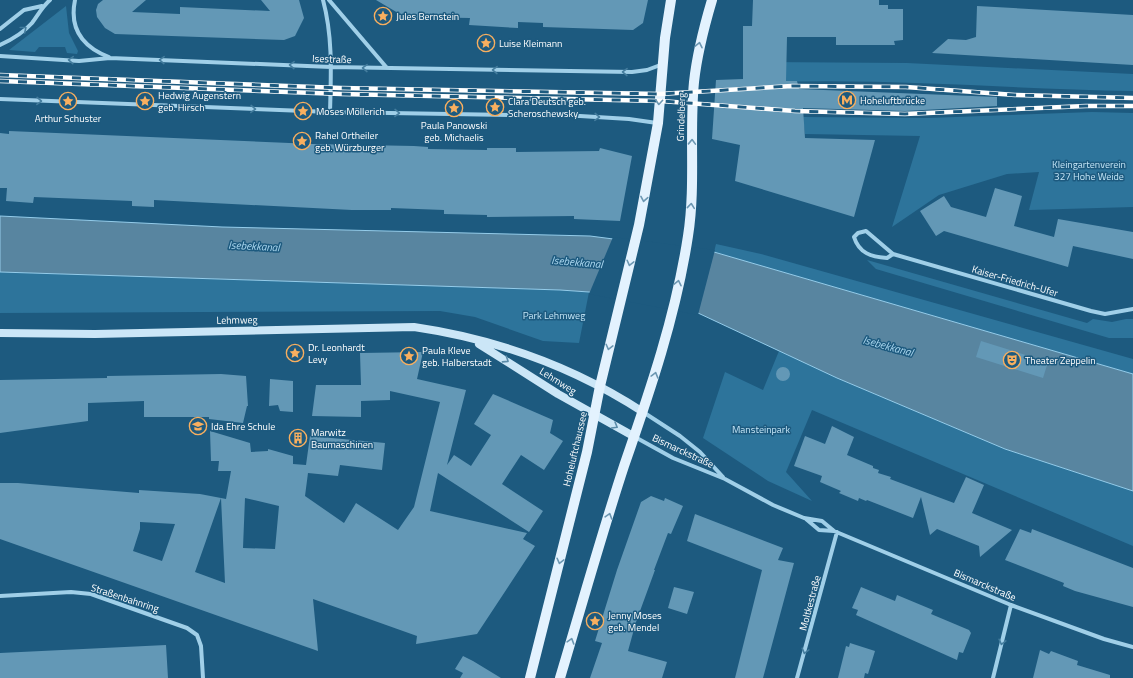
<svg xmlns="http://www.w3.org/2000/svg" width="1133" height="678" font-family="'Titillium Web',sans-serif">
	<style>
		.green { fill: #2d749b }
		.water { fill: #5885a0; stroke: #94ccea }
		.pier { fill: #1d5a7f }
		.building { fill: #6398b6; fill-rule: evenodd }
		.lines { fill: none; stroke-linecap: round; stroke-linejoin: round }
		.street { stroke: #a0cfe8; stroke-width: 4 }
		.secondary { stroke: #cbe6f7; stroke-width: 8 }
		.primary { stroke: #e3f2fe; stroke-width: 10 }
		.rail-casing { stroke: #fff; stroke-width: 4.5 }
		.rail { stroke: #1d5a7f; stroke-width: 3; stroke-dasharray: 9; stroke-linecap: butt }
		.oneway { stroke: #447d9e }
		.oneway2 { stroke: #6c97b2 }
		.oneway3 { stroke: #5a8ba9 }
		.labels { text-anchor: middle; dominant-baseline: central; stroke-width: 3; stroke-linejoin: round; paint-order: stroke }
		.poi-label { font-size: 10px; fill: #fff; stroke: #1d5a7f; text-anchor: start }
		.street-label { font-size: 10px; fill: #fff; stroke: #1d5a7f }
		.park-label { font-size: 10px; fill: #c4e5f6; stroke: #1d5a7f }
		.water-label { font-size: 11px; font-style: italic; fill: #acd8f0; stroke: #1d5a7f }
	</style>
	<rect width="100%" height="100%" fill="#1d5a7f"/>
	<path class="green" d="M66,6L69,33L78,51L77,54L67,53L65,47H39L35,52L9,50Z
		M754,62L907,63L1133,74V91C1006,89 880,77 753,83Z
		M1092,112L1133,113V207L1029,210L1039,172L1007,174L939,195L892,227L920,136L805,134L803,117L928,118Z
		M716,244L761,254L1133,359V374L714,252Z
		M867,260L1087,323L1093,319L1112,322L1126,319H1133V338H1109L876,269Z
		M0,272L560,290L589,292L579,343L543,341L475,317L440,311L0,313Z
		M779,351L837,378L1005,449L1133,491V546L812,410L786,472L812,501L768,481L703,438L725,372L763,390Z"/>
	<path class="water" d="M0,216L222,227L590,236L714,252L1133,374V491L1005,449L837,378L698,313L589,292L560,290L0,272Z"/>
	<path class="pier" d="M613,237L715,250L698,315L589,294Z"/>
	<path class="building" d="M103,0H146L132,12L180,14V7L270,11L261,0H299L304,18L295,36L284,40L115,34L105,28L97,17L96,10L98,4Z
		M376,0H648L643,23L633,30L543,27V23L518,22V28L469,25L470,18L418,17L419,20H410Z
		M753,0H879V5H888V9H903V40L894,41L895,45H836V37H787L786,81H797L799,89L997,97V106L905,111L803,108L805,138L875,140L854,217L735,181L740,145L712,139L716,80L743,79V26H752Z
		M977,6L1133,15V65L932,53L948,39L966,40L976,37Z
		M9,131L313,144L414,146L428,147V149L487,150V148H516V152L599,151L600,148L632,156L620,221L574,219V216L487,217V215L444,214V210L391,208V210H352L154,200V207L132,206V201L34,197L33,203L6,201L7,188H0V133L9,134Z
		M995,188L1022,196L1014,226L1054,237L1058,219L1133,232V259L1073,246L1068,267L944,231L936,236L920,211L944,196L951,207L986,217Z
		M981,341L1048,362L1043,378L976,357Z
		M423,352L417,379L466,390L447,465L454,455L471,466L491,435L474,424L493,394L553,420L550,433L563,441L544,470L521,455L502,484L543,511L529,532L438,473L430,511L527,533L523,539L535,546L477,634L416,644L417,636L313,599L318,651L0,539V483H18L139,493V490L200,494L221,498L195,572L225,583L221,498L226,499L231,471H218L219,461H211L210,431L250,443L251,452L268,451V449L293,456V464L306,465L310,436L385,443L382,470L340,465L338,476L308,473L305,496L344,523L356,503L398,530L414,507L440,402L390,391V400L361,401V417L312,416L316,385H361L360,353ZM245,498L279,506L275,549L243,548ZM140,522L175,524L162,561L133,551L140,529Z
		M776 374a7 7 0 1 1 14 0a7 7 0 1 1-14 0Z
		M221,374L246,376L248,406H247L243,423L209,419V417H144V401L88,403V421L0,433V380L107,378V376Z
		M270,379L293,381V412L280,411L278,405L269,406Z
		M832,426L854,437L847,455L873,466V468L879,470L878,473L891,477L890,479L954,503L966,477L984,485L972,513L1012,530L980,557L979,546L937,529L930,535L921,497L913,518L867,500L866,501L859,498L858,501L839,493L841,491L820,482L822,476L794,466L805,436L825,444Z
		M651,496L664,501L665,498L683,506L671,534L668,533L654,570H655L636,622L628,651L667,662L662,678H590L602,643L595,641L617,570L641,502Z
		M695,514L783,548L778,560L794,563L763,678H735L762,570L687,541Z
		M1020,529L1031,533L1032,529L1133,568V607L1075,591L1063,586L1064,583L1005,560Z
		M674,587L694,592L687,614L668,608Z
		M861,587L895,601L897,595L933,610L931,614L969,630L971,633L963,653L959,652L957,660L856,615L858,610L852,608Z
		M850,643L875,651L868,674L865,673L864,678H838L846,646L849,647Z
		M166,645L168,678H0V653Z
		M1040,650L1049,654L1051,651L1078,661L1077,665L1110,675V678H1033Z
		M463,656L473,661L501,678H460L463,673L455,669Z"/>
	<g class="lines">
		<path class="street" d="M75,0C69,29 83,47 109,57
			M323,0C333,37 331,75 330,112
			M329,0L387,68
			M0,29L24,10L42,6
			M0,45C11,40 24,32 32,23C38,15 42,7 50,0
			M0,56L79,61L110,58L331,67L632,72L647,70L663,64
			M0,99L330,112L580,116L629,119L657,123
			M893,254L887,258C871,257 859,253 854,237L858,233L866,231L893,254L1091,311L1105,314L1133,309
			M643,412L680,436L700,452L723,477
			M635,437L673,458L725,479L773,505L804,518L822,521L834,531L1011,605L1104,639L1133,647
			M806,519L819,530L834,531
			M0,596L71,592L91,594L187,628L197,635L201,646L203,678
			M797,678L837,532
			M993,678L1011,605"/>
		<path class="secondary" d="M0,333L95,334L414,327C496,339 574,367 643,412
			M479,344L558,394L635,437"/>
		<path class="primary" d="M530,678L587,452L600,386L639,225L658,123L665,38L671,0
			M560,678C581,608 601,536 624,466C650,391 676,315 688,236C696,185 689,134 694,82C697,54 704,27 712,0"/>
		<defs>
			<path id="rail" d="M0,75L341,88L660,94L792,86L906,87L1015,95L1133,98
				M0,81L341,94L661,101L795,111L905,114L1086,106H1133"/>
		</defs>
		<use href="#rail" class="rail-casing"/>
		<use href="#rail" class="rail"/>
	</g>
	<defs><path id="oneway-chevron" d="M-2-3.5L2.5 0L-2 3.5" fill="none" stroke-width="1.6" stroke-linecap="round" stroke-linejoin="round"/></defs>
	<g class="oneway">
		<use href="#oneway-chevron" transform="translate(24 29) rotate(-39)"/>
		<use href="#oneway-chevron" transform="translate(71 60) rotate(-176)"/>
		<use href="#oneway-chevron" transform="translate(162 60) rotate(-178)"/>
		<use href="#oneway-chevron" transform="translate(292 65) rotate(-178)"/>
		<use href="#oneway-chevron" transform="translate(365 68) rotate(-179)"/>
		<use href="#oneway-chevron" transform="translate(495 70) rotate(-179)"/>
		<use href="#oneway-chevron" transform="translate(625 72) rotate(-179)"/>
		<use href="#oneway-chevron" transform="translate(39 101) rotate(2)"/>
		<use href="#oneway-chevron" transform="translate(253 109) rotate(2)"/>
		<use href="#oneway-chevron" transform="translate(397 113) rotate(1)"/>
		<use href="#oneway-chevron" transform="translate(597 117) rotate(3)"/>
		<use href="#oneway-chevron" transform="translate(1002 642) rotate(104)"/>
		<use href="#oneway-chevron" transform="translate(805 651) rotate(105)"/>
	</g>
	<g class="oneway2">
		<use href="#oneway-chevron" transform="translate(699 45) rotate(-78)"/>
		<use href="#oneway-chevron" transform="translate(659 102) rotate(95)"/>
		<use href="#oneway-chevron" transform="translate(692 142) rotate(-88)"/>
		<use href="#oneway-chevron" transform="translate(644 199) rotate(100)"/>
		<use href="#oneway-chevron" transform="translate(691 206) rotate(-84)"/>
		<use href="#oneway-chevron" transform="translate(630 263) rotate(104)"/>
		<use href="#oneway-chevron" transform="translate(678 283) rotate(-78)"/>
		<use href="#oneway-chevron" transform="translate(609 347) rotate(104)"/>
		<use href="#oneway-chevron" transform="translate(655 375) rotate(-75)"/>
		<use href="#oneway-chevron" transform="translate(609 516) rotate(-73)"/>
		<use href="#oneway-chevron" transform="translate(560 561) rotate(104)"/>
		<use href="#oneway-chevron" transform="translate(571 641) rotate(-73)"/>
	</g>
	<g class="oneway3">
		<use href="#oneway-chevron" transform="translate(506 360) rotate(33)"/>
		<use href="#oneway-chevron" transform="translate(615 426) rotate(30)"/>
	</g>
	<defs>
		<symbol id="sight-ring" viewBox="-11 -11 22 22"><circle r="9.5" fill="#1d5a7f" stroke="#f8af5f" stroke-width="1.5"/><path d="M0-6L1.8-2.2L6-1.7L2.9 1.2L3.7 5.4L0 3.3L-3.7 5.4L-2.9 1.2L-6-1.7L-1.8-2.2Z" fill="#f8af5f"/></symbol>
		<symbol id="metro-ring" viewBox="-11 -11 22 22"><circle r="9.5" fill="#1d5a7f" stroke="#f8af5f" stroke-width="1.5"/><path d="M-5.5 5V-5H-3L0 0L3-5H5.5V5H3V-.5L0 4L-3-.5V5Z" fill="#f8af5f"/></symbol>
		<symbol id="theatre-ring" viewBox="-11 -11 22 22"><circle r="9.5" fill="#1d5a7f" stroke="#f8af5f" stroke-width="1.5"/><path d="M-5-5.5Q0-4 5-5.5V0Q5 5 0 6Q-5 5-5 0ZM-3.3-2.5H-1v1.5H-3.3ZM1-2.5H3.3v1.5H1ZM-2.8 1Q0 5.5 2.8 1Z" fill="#f8af5f"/></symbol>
		<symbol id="school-ring" viewBox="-11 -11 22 22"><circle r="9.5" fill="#1d5a7f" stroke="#f8af5f" stroke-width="1.5"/><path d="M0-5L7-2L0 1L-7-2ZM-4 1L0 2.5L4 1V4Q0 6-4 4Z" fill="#f8af5f"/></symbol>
		<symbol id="building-ring" viewBox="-11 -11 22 22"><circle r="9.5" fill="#1d5a7f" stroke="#f8af5f" stroke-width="1.5"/><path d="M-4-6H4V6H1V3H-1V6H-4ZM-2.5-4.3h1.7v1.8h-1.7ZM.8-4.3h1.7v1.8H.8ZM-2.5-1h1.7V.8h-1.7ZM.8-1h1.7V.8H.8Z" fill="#f8af5f"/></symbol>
	</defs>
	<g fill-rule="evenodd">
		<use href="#sight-ring" x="373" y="6" width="20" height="20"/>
		<use href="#sight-ring" x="476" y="33" width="20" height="20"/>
		<use href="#metro-ring" x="837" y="90" width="20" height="20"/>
		<use href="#sight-ring" x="58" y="91" width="20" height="20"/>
		<use href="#sight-ring" x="135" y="91" width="20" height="20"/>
		<use href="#sight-ring" x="485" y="97" width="20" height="20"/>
		<use href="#sight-ring" x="444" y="98" width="20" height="20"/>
		<use href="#sight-ring" x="293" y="101" width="20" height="20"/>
		<use href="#sight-ring" x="292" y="131" width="20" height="20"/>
		<use href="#sight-ring" x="285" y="343" width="20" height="20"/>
		<use href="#sight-ring" x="399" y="346" width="20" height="20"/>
		<use href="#theatre-ring" x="1002" y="350" width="20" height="20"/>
		<use href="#school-ring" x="188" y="416" width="20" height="20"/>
		<use href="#building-ring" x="288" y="428" width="20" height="20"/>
		<use href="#sight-ring" x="585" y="611" width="20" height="20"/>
	</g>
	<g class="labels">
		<g class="poi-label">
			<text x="396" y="16">Jules Bernstein</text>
			<text x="499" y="43">Luise Kleimann</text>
			<text x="158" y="95">Hedwig Augenstern<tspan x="158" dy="12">geb. Hirsch</tspan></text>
			<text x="860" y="100">Hoheluftbrücke</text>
			<text x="508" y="101">Clara Deutsch geb.<tspan x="508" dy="12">Scheroschewsky</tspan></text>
			<text x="316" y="111">Moses Möllerich</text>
			<text x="68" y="118" text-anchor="middle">Arthur Schuster</text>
			<text x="454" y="125" text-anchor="middle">Paula Panowski<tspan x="454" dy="12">geb. Michaelis</tspan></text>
			<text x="315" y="135">Rahel Ortheiler<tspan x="315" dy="12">geb. Würzburger</tspan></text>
			<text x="308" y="347">Dr. Leonhardt<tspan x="308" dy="12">Levy</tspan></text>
			<text x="422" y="350">Paula Kleve<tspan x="422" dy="12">geb. Halberstadt</tspan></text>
			<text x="1025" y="360">Theater Zeppelin</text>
			<text x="211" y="426">Ida Ehre Schule</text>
			<text x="311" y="432">Marwitz<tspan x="311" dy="12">Baumaschinen</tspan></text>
			<text x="608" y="615">Jenny Moses<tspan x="608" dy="12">geb. Mendel</tspan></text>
		</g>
		<g class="street-label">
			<text transform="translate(332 59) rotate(2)">Isestraße</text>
			<text transform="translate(681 117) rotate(-88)">Grindelberg</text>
			<text transform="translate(1015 281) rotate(16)">Kaiser-Friedrich-Ufer</text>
			<text transform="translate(237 320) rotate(-1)">Lehmweg</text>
			<text transform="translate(558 381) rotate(32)">Lehmweg</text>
			<text transform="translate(575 449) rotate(-77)">Hoheluftchaussee</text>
			<text transform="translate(683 451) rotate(25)">Bismarckstraße</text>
			<text transform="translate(985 585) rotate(23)">Bismarckstraße</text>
			<text transform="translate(125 598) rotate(18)">Straßenbahnring</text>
			<text transform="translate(810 603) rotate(-75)">Moltkestraße</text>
		</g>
		<g class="park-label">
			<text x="1089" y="164">Kleingartenverein<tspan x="1089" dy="12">327 Hohe Weide</tspan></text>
			<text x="554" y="315">Park Lehmweg</text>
			<text x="761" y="429">Mansteinpark</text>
		</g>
		<g class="water-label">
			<text transform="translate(254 246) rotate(3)">Isebekkanal</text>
			<text transform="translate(577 262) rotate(5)">Isebekkanal</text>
			<text transform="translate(888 346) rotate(15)">Isebekkanal</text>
		</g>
	</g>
</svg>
